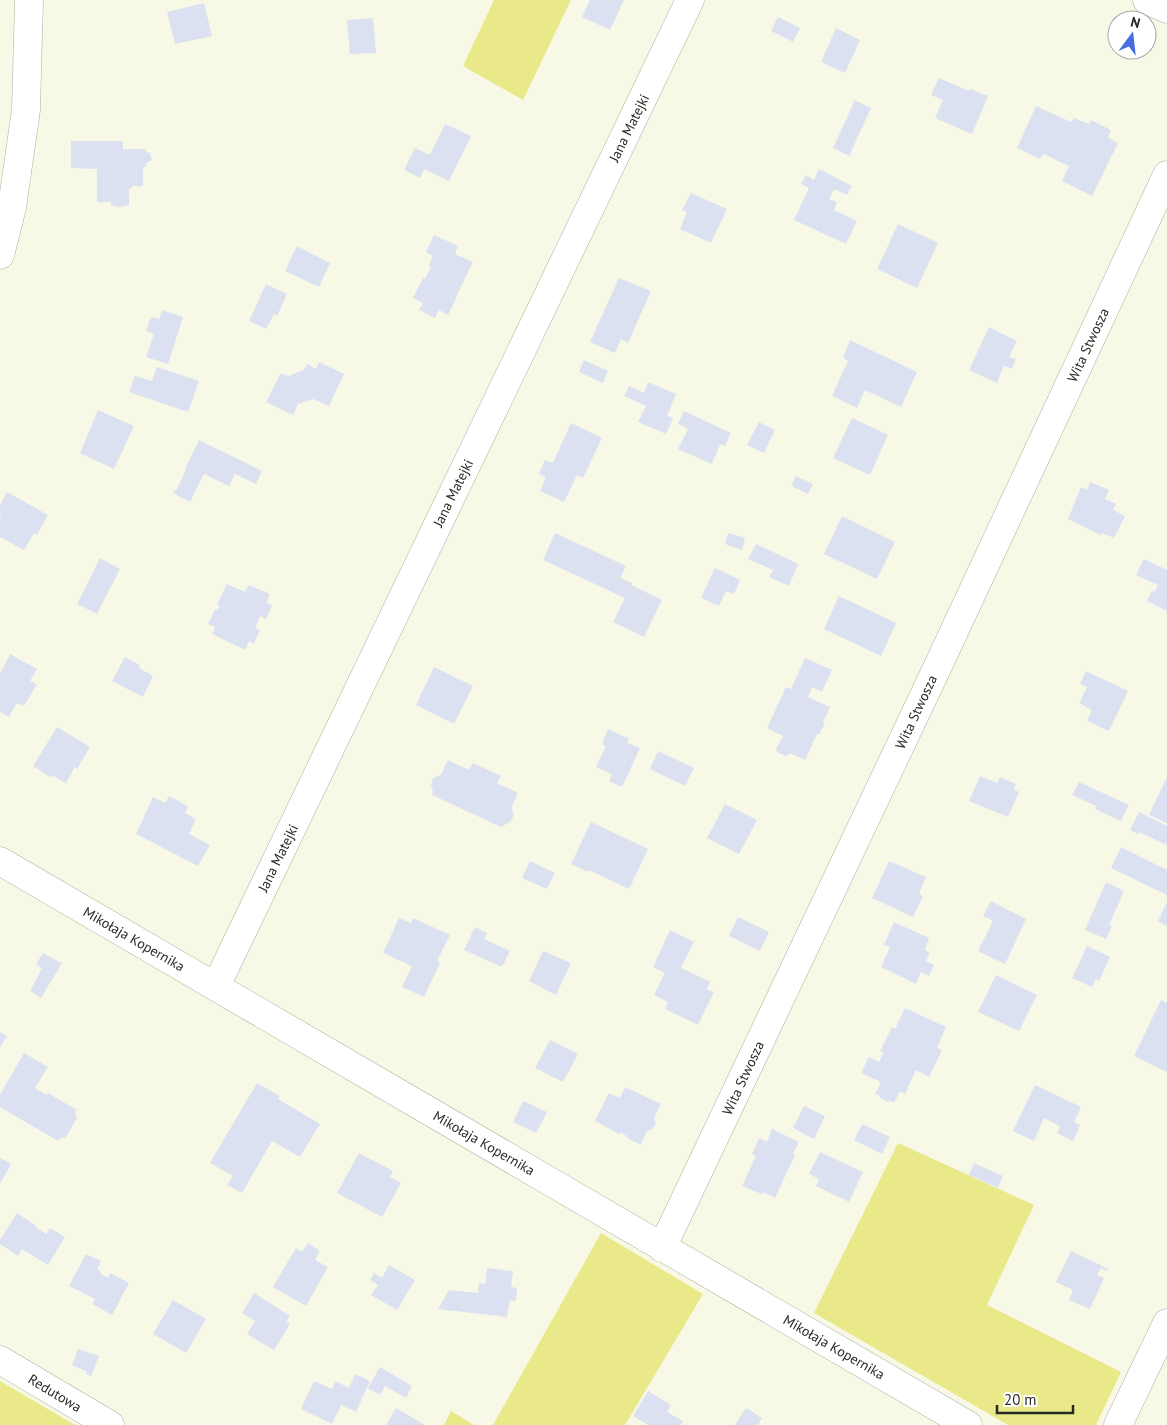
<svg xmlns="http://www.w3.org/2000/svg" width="1167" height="1425" font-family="'PT Sans',sans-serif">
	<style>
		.green { fill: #eae98a }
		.building { fill: #dbe1f1 }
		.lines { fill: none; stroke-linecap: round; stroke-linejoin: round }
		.minor-casing { stroke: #afafa0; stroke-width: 29 }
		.minor { stroke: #fff; stroke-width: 28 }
		.labels { text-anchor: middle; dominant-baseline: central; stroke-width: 4.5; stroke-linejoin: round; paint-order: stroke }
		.street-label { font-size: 14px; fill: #292923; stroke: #fff }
	</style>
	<rect width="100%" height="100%" fill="#f8f8e7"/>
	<path class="green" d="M494,0H571L523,100L463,66Z
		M898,1143L1034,1205L987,1305L1121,1372L1096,1425H1008L814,1313Z
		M601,1233L703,1294L625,1425H493Z
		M0,1381L75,1425H0Z
		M451,1411L474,1425H444Z"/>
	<path class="building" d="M590,0H624L610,30L582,17Z
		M204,3L212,36L175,44L167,12Z
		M778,17L800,28L793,42L771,31Z
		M373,18L376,53L350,54L347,20Z
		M836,28L860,40L845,73L821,62Z
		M939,78L969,91L970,89L988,96L972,134L935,118L943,100L931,95Z
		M855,100L871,108L849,156L833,148Z
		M1036,106L1071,122L1074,118L1089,124L1091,120L1111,130L1108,138L1118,143L1092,196L1062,181L1069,166L1043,154L1040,159L1017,148Z
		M445,124L471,136L449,181L424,169L420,178L404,170L415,148L430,155Z
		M71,141H123V149H146V152L150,153L152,160L146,164V167H143V186H133L129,190V205L118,207L111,205V202H97V169L71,168Z
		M819,169L852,186L847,195L834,189L829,199L837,202L834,210L857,221L846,244L794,220L809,188L801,184L806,175L814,180Z
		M691,193L727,209L711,243L680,229L687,212L682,210Z
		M898,224L938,243L917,288L877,269Z
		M434,235L458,246L455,254L473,262L456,297H457L448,315L439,310L435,318L419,310L423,303L413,298L423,278L425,279L431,267L429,265L433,256L426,252Z
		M297,246L330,263L319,287L285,271Z
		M619,278L651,291L628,343L621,339L615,353L590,342Z
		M266,284L287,294L277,316L274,314L266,329L249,321Z
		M162,310L183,317L168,364L146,357L154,334L146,331L151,317L159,319Z
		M989,327L1017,341L1009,357L1016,359L1012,369L1004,366L997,383L969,370Z
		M850,340L917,372L901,407L865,390L857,408L832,396L848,361L843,358Z
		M584,360L608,371L603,383L579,372Z
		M319,362L344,374L329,406L313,399L298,404L293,415L266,402L281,373L288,376L304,370L307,364L316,369Z
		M157,367L199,381L188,412L129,392L135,376L152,381Z
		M648,382L676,394L667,416L673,418L666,434L638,422L646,406L624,396L629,386L644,393Z
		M98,410L134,426L114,469L80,453Z
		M684,411L731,433L725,446L720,444L712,464L678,449L688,429L678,424Z
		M852,418L888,435L870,475L833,458Z
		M759,422L775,430L764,453L747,445Z
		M571,423L602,438L583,478L577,475L564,502L540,491L546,477L539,474L545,460L553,463Z
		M199,440L262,471L256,484L235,474L229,486L204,474L190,502L173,493L175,490L176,491L186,470L185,469Z
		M796,476L813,484L808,494L791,486Z
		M1090,482L1109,490L1105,499L1116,504L1113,510L1125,516L1114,538L1102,533L1101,535L1068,519L1081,487L1087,490Z
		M7,492L48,515L37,535L34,533L24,550L0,537V519L1,516L0,515V505Z
		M842,516L895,542L877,579L824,554Z
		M555,533L626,566L620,578L632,583L631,585L662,600L644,637L613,622L625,598L543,560Z
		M728,533L745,538L742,550L725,544Z
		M756,544L798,564L789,586L769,577L773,570L748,559Z
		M100,558L120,569L97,614L77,604Z
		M1144,559L1167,570V611L1147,601L1152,591L1154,592L1158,585L1136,575Z
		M715,568L740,580L734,594L726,591L719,606L701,598Z
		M227,584L245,592L249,585L270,594L266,603L272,605L266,619L260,616L255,628L260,630L254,644L249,641L245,650L212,634L215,627L208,624L215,609L217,610L220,606L217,604Z
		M839,596L896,623L881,656L824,629Z
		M10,654L37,669L30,681L37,684L24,706L17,703L9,717L0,712V674Z
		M125,657L140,665L139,668L153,676L143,697L112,681Z
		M805,658L832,670L822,692L812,687L808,697L830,707L823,722L825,723L819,735L817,734L805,760L789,753L788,755L785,756L777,752L776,749L783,736L767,728L786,687L791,689Z
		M434,667L473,686L454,724L416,705Z
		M1086,671L1128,691L1109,731L1087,721L1092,710L1079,703L1087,687L1080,684Z
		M57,727L90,747L77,769L75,767L66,783L52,775L50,777L33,766Z
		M608,729L629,739L627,743L640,748L622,787L609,781L612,774L596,767L606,746L602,744Z
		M658,751L694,768L685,786L650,769Z
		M448,760L469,770L473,763L501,776L497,783L518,793L511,808L514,815L510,822L501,827L432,795L433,792L431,785L433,778L441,775Z
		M980,776L997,783L1000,777L1016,784L1014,790L1019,792L1008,817L969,801Z
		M1167,777V823L1149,815Z
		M1079,782L1129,805L1121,821L1095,809L1096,806L1072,795Z
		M169,796L188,806L185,813L196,819L189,834L210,845L198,866L136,834L153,797L165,803Z
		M725,804L757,820L739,854L707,838Z
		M1139,812L1167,826V845L1139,832L1138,834L1130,830Z
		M591,822L648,849L629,889L589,870L588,872L571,864Z
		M1121,847L1167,870V895L1111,868Z
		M530,861L555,873L547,889L522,878Z
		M889,861L926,877L919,894L923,897L913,917L872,898Z
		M1106,882L1124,891L1109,925L1112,926L1106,939L1085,930Z
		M991,901L1026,919L1005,964L978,951L993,921L983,916Z
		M1167,902V926L1158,921Z
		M738,917L769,932L760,951L729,936Z
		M399,918L411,923L413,918L450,935L437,961L440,963L424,997L402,987L412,966L383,953Z
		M894,922L929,938L925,950L930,952L926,961L934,965L929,976L921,972L916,984L881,967L890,947L884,945Z
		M475,927L487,933L484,939L510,951L502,967L464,950Z
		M670,930L694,942L681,968L710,982L707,989L714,992L698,1025L665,1009L668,1002L654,995L665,973L653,967Z
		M1087,946L1110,957L1099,981L1096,979L1092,987L1072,978Z
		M543,951L571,963L556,995L529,981Z
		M43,953L62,963L41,998L30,991L42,968L36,964Z
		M996,975L1037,995L1019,1031L978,1012Z
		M1161,1000L1167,1003V1072L1134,1056Z
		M905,1008L946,1027L937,1048L942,1050L929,1077L916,1070L905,1094L900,1091L894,1103L889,1100L888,1102L880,1098V1096L875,1094L881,1082L861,1073L869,1057L879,1062L884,1052L880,1051L892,1027L895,1029Z
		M0,1032L7,1036L0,1048Z
		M550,1040L578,1054L563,1082L535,1068Z
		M24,1053L48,1067L35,1088L46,1095L48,1093L77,1110L75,1112L77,1118L66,1137L60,1139L58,1141L0,1107V1095Z
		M257,1083L280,1096L278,1099L320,1124L300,1157L272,1141L242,1193L227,1185L233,1176L210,1163Z
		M1035,1085L1081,1107L1074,1122L1080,1125L1073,1141L1057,1133L1060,1126L1044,1118L1034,1141L1013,1131Z
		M625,1087L661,1104L654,1118L656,1123L652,1129L647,1131L641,1145L627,1138L628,1137L620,1132L619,1134L595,1121L609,1093L620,1098Z
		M523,1101L547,1112L536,1133L513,1122Z
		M804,1106L825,1116L814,1139L793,1128Z
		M862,1124L890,1137L882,1154L854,1140Z
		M772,1129L799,1142L793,1154L795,1155L775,1198L763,1192L762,1194L742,1186L756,1156L752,1154L759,1138L767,1142Z
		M820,1152L863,1172L849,1202L816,1186L819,1179L809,1174Z
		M359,1153L393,1171L390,1177L401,1183L382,1217L337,1193Z
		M0,1158L11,1164L0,1184Z
		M974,1163L1003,1176L998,1188L969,1175Z
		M17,1213L36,1226L35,1227L46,1234L50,1228L65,1237L48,1265L22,1249L18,1256L0,1244V1240Z
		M308,1243L320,1251L315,1260L328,1267L306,1306L273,1287L296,1248L302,1252Z
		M1071,1251L1108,1269L1107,1271L1101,1268L1097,1275L1104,1278L1090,1309L1069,1300L1073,1290L1056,1282Z
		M86,1254L101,1261L97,1269L101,1272L100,1274L108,1278L110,1273L129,1283L112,1315L92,1304L95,1299L69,1286Z
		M389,1265L415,1280L397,1310L371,1295L378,1285L370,1280L374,1273L382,1278Z
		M487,1268L513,1271L511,1287L517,1288L516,1301L510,1300L507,1317L438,1309L449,1290L478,1293L479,1283L485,1284Z
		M254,1293L290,1316L286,1322L290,1324L274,1350L247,1334L255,1321L242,1313Z
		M173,1300L206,1319L186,1353L153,1334Z
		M78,1349L99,1356L91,1376L86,1374L87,1372L72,1365Z
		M380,1367L412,1386L406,1398L385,1386L380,1395L368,1388Z
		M355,1374L370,1381L356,1412L341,1405L332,1424L301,1409L314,1381L332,1389L335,1381L349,1388Z
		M648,1391L671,1405L667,1412L683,1421L681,1425H648L633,1416Z
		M396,1408L425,1425H386Z
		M746,1408L762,1418L758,1425H735Z"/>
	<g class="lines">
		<defs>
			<path id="minor" d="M1147,0L1167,9
				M0,255L12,207L26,110L29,0
				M0,861L968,1425
				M216,986L690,0
				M662,1248L937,668L1167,175
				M0,1360L110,1425
				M1118,1425L1167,1323"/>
		</defs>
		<use href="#minor" class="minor-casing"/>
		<use href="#minor" class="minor"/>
	</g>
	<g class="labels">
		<g class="street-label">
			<text transform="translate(629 128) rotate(-64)">Jana Matejki</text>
			<text transform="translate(1088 345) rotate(-65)">Wita Stwosza</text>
			<text transform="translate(453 493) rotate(-64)">Jana Matejki</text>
			<text transform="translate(916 712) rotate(-65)">Wita Stwosza</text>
			<text transform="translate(278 858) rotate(-64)">Jana Matejki</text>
			<text transform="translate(134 939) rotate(30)">Mikołaja Kopernika</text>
			<text transform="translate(743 1078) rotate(-65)">Wita Stwosza</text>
			<text transform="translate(484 1143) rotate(30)">Mikołaja Kopernika</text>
			<text transform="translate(834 1347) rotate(30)">Mikołaja Kopernika</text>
			<text transform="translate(55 1393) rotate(31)">Redutowa</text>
		</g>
	</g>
	<g transform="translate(1132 35) rotate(15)"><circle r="24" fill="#ffffff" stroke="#a9a9a7"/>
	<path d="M0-4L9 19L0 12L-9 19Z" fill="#486bde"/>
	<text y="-8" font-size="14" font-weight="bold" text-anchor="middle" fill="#292923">N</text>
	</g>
	<path d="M997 1405v8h76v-8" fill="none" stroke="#292923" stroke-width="2.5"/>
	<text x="1004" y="1405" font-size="15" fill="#292923" stroke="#ffffff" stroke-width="4" paint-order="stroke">20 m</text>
</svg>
